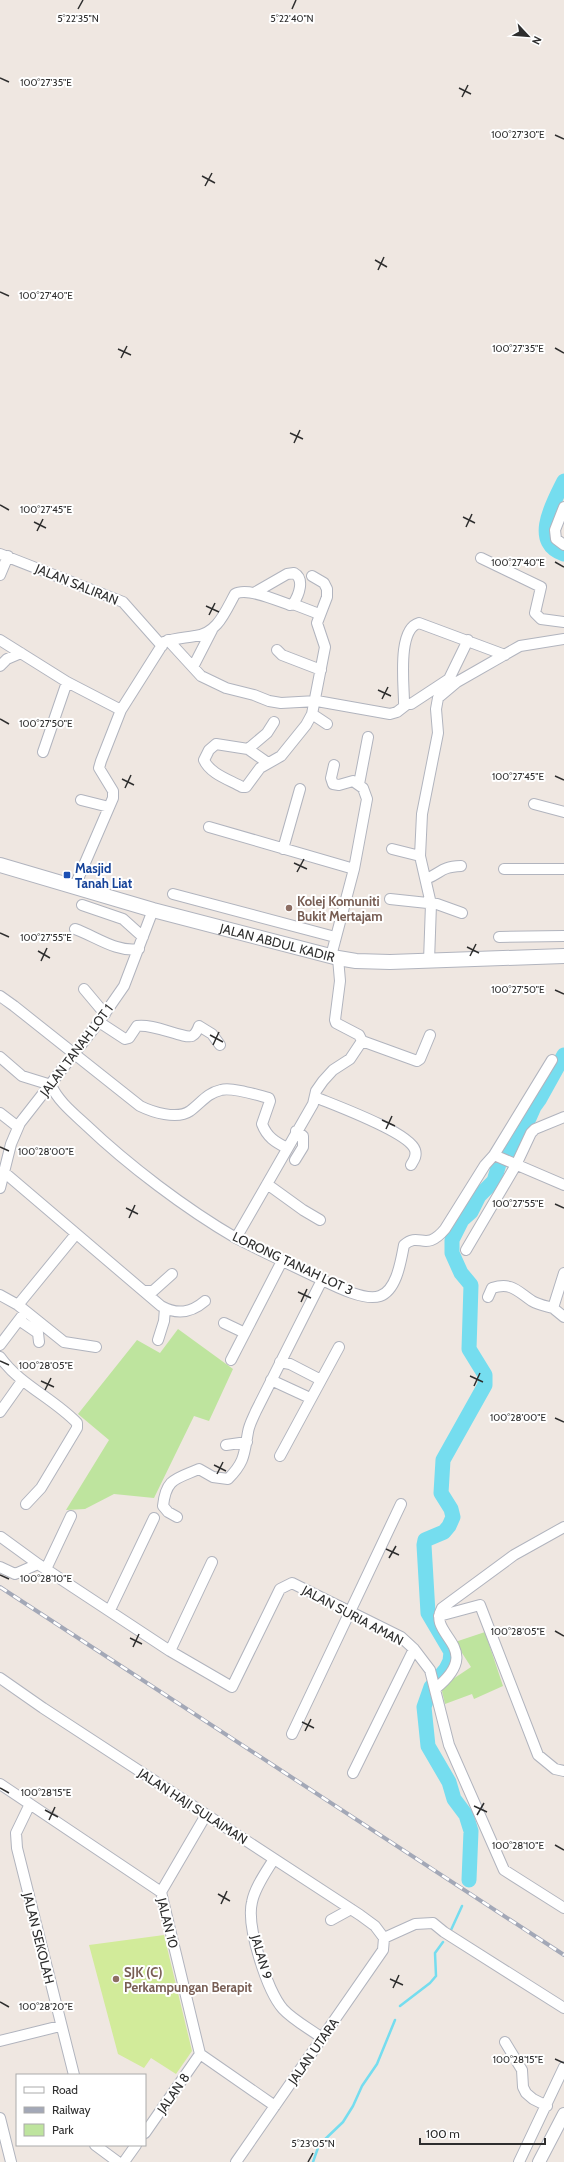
<svg xmlns="http://www.w3.org/2000/svg" width="564" height="2162" font-family="Cabin,sans-serif">
	<style>
		.green { fill: #bee49e }
		.pitch { fill: #d2eb9a }
		.lines { fill: none; stroke-linecap: round; stroke-linejoin: round }
		.stream { stroke: #75ddef; stroke-width: 2.5 }
		.river { stroke: #75ddef; stroke-width: 15 }
		.minor-casing { stroke: #b1b4be; stroke-width: 12 }
		.tertiary-casing { stroke: #b1b4be; stroke-width: 14 }
		.secondary-casing { stroke: #b1b4be; stroke-width: 16 }
		.minor { stroke: #fff; stroke-width: 10 }
		.tertiary { stroke: #fff; stroke-width: 12 }
		.secondary { stroke: #fff; stroke-width: 14 }
		.rail-casing { stroke: #a3a8b7; stroke-width: 4 }
		.rail { stroke: #fff; stroke-width: 2.5; stroke-dasharray: 8; stroke-linecap: butt }
		.ticks { fill: none; stroke: #2e2e2e; stroke-width: 1.5 }
		.transit-dot { fill: #1a4fb4; stroke: #fff; stroke-width: 1.5 }
		.education-dot { fill: #8d6e63; stroke: #fff; stroke-width: 1.5 }
		.labels { text-anchor: middle; dominant-baseline: central; stroke-width: 4; stroke-linejoin: round; paint-order: stroke }
		.street-label { font-size: 13px; fill: #2e2e2e; stroke: #fff }
		.transit-label { font-size: 13px; font-weight: bold; fill: #164399; stroke: #fff; text-anchor: start }
		.education-label { font-size: 13px; font-weight: bold; fill: #785e54; stroke: #fff; text-anchor: start }
		.ticks-label { font-size: 10px; text-anchor: middle; fill: #2e2e2e; stroke: #fff; stroke-width: 4; stroke-linejoin: round; paint-order: stroke }
	</style>
	<rect width="100%" height="100%" fill="#efe7e1"/>
	<path class="green" d="M178,1329L233,1369L209,1421L194,1416L154,1498L114,1494L85,1509L66,1510L109,1440L78,1414L137,1340L160,1353Z
		M485,1632L503,1686L474,1699L472,1694L445,1704L441,1687L471,1667L455,1642Z"/>
	<path class="pitch" d="M164,1935L192,2051L176,2074L151,2058L144,2068L118,2054L89,1945Z"/>
	<g class="lines">
		<path class="stream" d="M451,1930L462,1906
			M400,2006L430,1983L436,1976L435,1953L443,1942
			M313,2162L319,2145L343,2122L353,2106L362,2086L377,2064L395,2020"/>
		<path class="river" d="M564,481C553,503 530,543 564,554
			M469,1880L471,1831L466,1815L454,1799L449,1782L428,1746L424,1707L431,1687L446,1669L450,1661L451,1652L428,1613L424,1545L425,1540L444,1532L449,1526L453,1517L451,1509L441,1493L443,1460L485,1385V1375L469,1349L471,1285L461,1273L452,1253V1240L462,1220L471,1212L479,1196L494,1181L499,1164L522,1134L534,1107L539,1100L564,1055"/>
		<defs>
			<path id="minor" d="M564,507L555,530L556,539L564,545
				M0,554L123,602L162,646
				M481,558L541,587L535,613L541,619L564,622
				M0,575L8,556
				M254,593L287,574L294,573C305,579 299,595 293,604
				M0,640L67,682L121,710
				M168,640L201,676L226,688L254,695L269,701L281,703L317,701L390,714L397,712L406,705
				M277,650L282,655L321,670
				M0,666L7,659L21,653
				M193,667L212,630
				M449,679L411,704L404,703C404,684 397,629 419,623L505,655
				M453,683L449,679L468,640
				M312,714L327,724
				M248,749L267,733L274,722
				M43,752L67,682
				M268,763L248,749L216,744L209,750L204,760C210,774 230,780 242,787H246L260,768L281,756L306,725L312,714L325,647L317,623L327,597V589L324,583L312,576
				M359,784L368,737
				M81,800L109,807
				M534,804L564,812
				M209,827L354,869
				M283,849L300,789
				M392,849L420,856
				M504,869H564
				M426,879C443,872 440,867 461,866
				M75,886L113,798V791L99,768L101,761L121,710L164,642C175,638 184,638 195,636C217,634 225,612 235,594C247,587 276,600 290,605L293,604L319,614
				M173,894L335,937
				M390,899L437,904L462,913
				M82,905L123,919L143,937
				M75,929C95,936 117,953 139,949
				M499,937L564,936
				M331,956L354,869L367,799L363,788L353,781L339,785L333,784L331,778L334,765
				M429,961L431,904L420,856L422,814L438,733L436,709L438,698L457,682L520,646L564,639
				M84,989L105,1014
				M0,996L14,1006L140,1106C152,1112 177,1120 190,1111C201,1103 207,1093 221,1090C232,1087 257,1095 269,1098L270,1101L262,1124C267,1137 275,1142 287,1148
				M99,1022L125,1039L129,1038L137,1026C152,1023 184,1039 192,1036C196,1034 198,1029 199,1026L212,1034L220,1045
				M362,1041L417,1061L420,1059L430,1035
				M0,1057L22,1076L51,1085C58,1101 73,1113 86,1125C128,1165 186,1209 236,1238C261,1251 287,1263 312,1275C329,1283 363,1302 380,1296C397,1290 401,1260 404,1245C420,1231 425,1253 445,1229L485,1165L494,1155L552,1060
				M315,1097C334,1105 409,1132 415,1150C417,1156 414,1160 411,1165
				M0,1113L18,1127
				M494,1155L564,1185
				M295,1160L303,1147V1136L296,1131
				M5,1173L161,1306C177,1315 191,1313 205,1301
				M267,1184L303,1210L320,1220
				M0,1188L11,1144L20,1123L99,1022L124,986L153,910
				M236,1238L313,1104L316,1091L323,1081L333,1070L350,1059L362,1041L359,1035L336,1023L335,1020L340,981L338,958
				M466,1250L516,1165L531,1133L535,1129L564,1117
				M564,1273L553,1308L564,1317
				M145,1291H153L172,1274
				M0,1295L18,1305L64,1342L96,1347
				M488,1297L492,1288C512,1282 517,1291 532,1301C539,1305 546,1306 553,1308
				M18,1305L76,1234
				M19,1320L38,1333L39,1342
				M224,1323L245,1333
				M158,1340L164,1321L165,1308
				M0,1345L25,1312
				M0,1357C20,1385 53,1398 77,1423V1428L41,1488L26,1504
				M231,1360L282,1261
				M280,1362L290,1364L321,1380
				M271,1380L310,1398
				M0,1412L22,1381
				M226,1445L247,1442
				M280,1456L339,1347
				M177,1517L168,1512L163,1506C166,1478 176,1479 199,1469L213,1477L228,1479C245,1462 244,1454 248,1432C249,1425 253,1418 256,1411L322,1280
				M1,1537L38,1564L170,1651L232,1687L280,1589L292,1583L401,1637L414,1649L430,1670L449,1745L504,1870L564,1908
				M0,1567L15,1574L38,1564
				M46,1569L71,1516
				M110,1610L154,1518
				M439,1616L480,1605L538,1755L555,1769L564,1771
				M170,1651L212,1562
				M0,1678L43,1708L360,1915L375,1926L384,1938
				M435,1689C487,1647 426,1636 442,1608L514,1555L564,1527
				M292,1734L401,1504
				M353,1773L414,1649
				M0,1784L161,1892L200,2054L275,2106
				M30,1804L16,1833L17,1848L74,2075
				M274,1859C266,1872 255,1887 252,1902C246,1926 267,1991 283,2009C293,2020 310,2029 322,2038
				M161,1892L206,1815
				M331,1920L351,1909
				M384,1938L415,1924L433,1923L444,1932L564,2008
				M0,2041L60,2026
				M505,2042L522,2070L523,2087L526,2093L533,2099L547,2106
				M0,2118L11,2162
				M145,2133L200,2054
				M95,2145L118,2162
				M124,2162L136,2145
				M236,2162L383,1950L384,1938
				M519,2162L564,2067"/>
			<path id="tertiary" d="M539,2162L564,2114"/>
			<g id="secondary">
				<path id="s1" d="M0,865L153,910L338,958L356,961L390,962L564,956"/>
			</g>
		</defs>
		<use href="#minor" class="minor-casing"/>
		<use href="#tertiary" class="tertiary-casing"/>
		<use href="#secondary" class="secondary-casing"/>
		<use href="#minor" class="minor"/>
		<use href="#tertiary" class="tertiary"/>
		<use href="#secondary" class="secondary"/>
		<defs>
			<path id="rail" d="M0,1587L564,1955"/>
		</defs>
		<use href="#rail" class="rail-casing"/>
		<use href="#rail" class="rail"/>
	</g>
	<path class="ticks" d="M78,9L83,0M292,9L296,0M0,78L9,82M459,88L471,94M462,97L468,85M555,135L564,139M202,176L215,183M205,186L212,173M375,260L387,267M378,270L384,257M0,292L9,296M555,348L564,353M118,349L131,355M121,358L127,346M290,433L303,439M294,443L300,430M0,505L9,510M463,517L475,523M34,522L46,528M466,527L472,514M37,531L43,519M555,562L564,567M206,606L219,612M209,615L215,603M378,690L391,696M382,699L388,687M0,719L9,724M555,776L564,780M122,779L134,785M125,788L131,775M294,863L307,869M297,872L304,859M0,933L9,937M467,947L479,953M38,951L50,958M470,956L476,944M41,961L47,948M555,990L564,994M210,1035L223,1042M213,1045L219,1032M382,1120L395,1126M386,1129L392,1116M0,1147L9,1151M555,1204L564,1208M126,1208L138,1214M129,1218L135,1205M298,1292L311,1298M301,1302L307,1289M0,1361L9,1365M470,1376L483,1382M41,1381L54,1387M474,1386L480,1373M45,1390L51,1378M555,1418L564,1422M214,1465L226,1471M217,1474L223,1462M386,1549L399,1555M389,1558L396,1546M0,1575L9,1579M555,1631L564,1636M130,1638L142,1644M133,1647L139,1634M302,1722L314,1728M305,1731L311,1719M0,1788L9,1793M474,1806L487,1812M45,1810L58,1817M477,1815L484,1803M49,1820L55,1807M555,1845L564,1850M218,1894L230,1901M221,1904L227,1891M390,1979L403,1985M393,1988L399,1975M0,2002L9,2007M555,2059L564,2063M308,2162L313,2153"/>
	<rect class="transit-dot" x="63" y="871" width="8" height="8" rx="2"/>
	<g class="education-dot">
		<circle cx="289" cy="908" r="4"/>
		<circle cx="116" cy="1979" r="4"/>
	</g>
	<g class="labels">
		<g class="street-label">
			<text transform="translate(77 584) rotate(22)">JALAN SALIRAN</text>
			<text stroke="none"><textPath href="#s1" startOffset="288">JALAN ABDUL KADIR</textPath></text>
			<text transform="translate(76 1050) rotate(-53)">JALAN TANAH LOT 1</text>
			<text transform="translate(293 1263) rotate(25)">LORONG TANAH LOT 3</text>
			<text transform="translate(353 1615) rotate(28)">JALAN SURIA AMAN</text>
			<text transform="translate(193 1806) rotate(33)">JALAN HAJI SULAIMAN</text>
			<text transform="translate(168 1923) rotate(76)">JALAN 10</text>
			<text transform="translate(39 1938) rotate(76)">JALAN SEKOLAH</text>
			<text transform="translate(262 1957) rotate(74)">JALAN 9</text>
			<text transform="translate(313 2051) rotate(-55)">JALAN UTARA</text>
			<text transform="translate(173 2093) rotate(-55)">JALAN 8</text>
		</g>
		<g class="transit-label">
			<text x="75" y="868">Masjid<tspan x="75" dy="15">Tanah Liat</tspan></text>
		</g>
		<g class="education-label">
			<text x="297" y="901">Kolej Komuniti<tspan x="297" dy="15">Bukit Mertajam</tspan></text>
			<text x="124" y="1972">SJK (C)<tspan x="124" dy="15">Perkampungan Berapit</tspan></text>
		</g>
	</g>
	<g class="ticks-label">
		<text x="78" y="22">5°22'35"N</text>
		<text x="292" y="22">5°22'40"N</text>
		<text x="46" y="86">100°27'35"E</text>
		<text x="518" y="138">100°27'30"E</text>
		<text x="46" y="299">100°27'40"E</text>
		<text x="518" y="352">100°27'35"E</text>
		<text x="46" y="513">100°27'45"E</text>
		<text x="518" y="566">100°27'40"E</text>
		<text x="46" y="727">100°27'50"E</text>
		<text x="518" y="780">100°27'45"E</text>
		<text x="46" y="941">100°27'55"E</text>
		<text x="518" y="993">100°27'50"E</text>
		<text x="46" y="1155">100°28'00"E</text>
		<text x="518" y="1207">100°27'55"E</text>
		<text x="46" y="1369">100°28'05"E</text>
		<text x="518" y="1421">100°28'00"E</text>
		<text x="46" y="1582">100°28'10"E</text>
		<text x="518" y="1635">100°28'05"E</text>
		<text x="46" y="1796">100°28'15"E</text>
		<text x="518" y="1849">100°28'10"E</text>
		<text x="46" y="2010">100°28'20"E</text>
		<text x="518" y="2063">100°28'15"E</text>
		<text x="313" y="2147">5°23'05"N</text>
	</g>
	<rect x="16" y="2074" width="130" height="72" fill="#ffffff" stroke="#ababab"/>
	<rect x="24" y="2087" width="20" height="6" fill="#ffffff" stroke="#ababab"/>
	<text x="52" y="2094" font-size="12" fill="#2e2e2e">Road</text>
	<rect x="24" y="2107" width="20" height="6" fill="#a3a8b7" stroke="#ababab"/>
	<text x="52" y="2114" font-size="12" fill="#2e2e2e">Railway</text>
	<rect x="24" y="2124" width="20" height="12" fill="#bee49e" stroke="#ababab"/>
	<text x="52" y="2134" font-size="12" fill="#2e2e2e">Park</text>
	<g transform="translate(528 36) rotate(116)" stroke="#ffffff" stroke-width="3" paint-order="stroke">
	<path d="M0-3L7 15L0 10L-7 15Z" fill="#2e2e2e"/>
	<text y="-6" font-size="11" font-weight="bold" text-anchor="middle" fill="#2e2e2e">N</text>
	</g>
	<path d="M420 2138v6h125v-6" fill="none" stroke="#2e2e2e" stroke-width="2"/>
	<text x="426" y="2138" font-size="12" fill="#2e2e2e" stroke="#ffffff" stroke-width="3" paint-order="stroke">100 m</text>
</svg>
